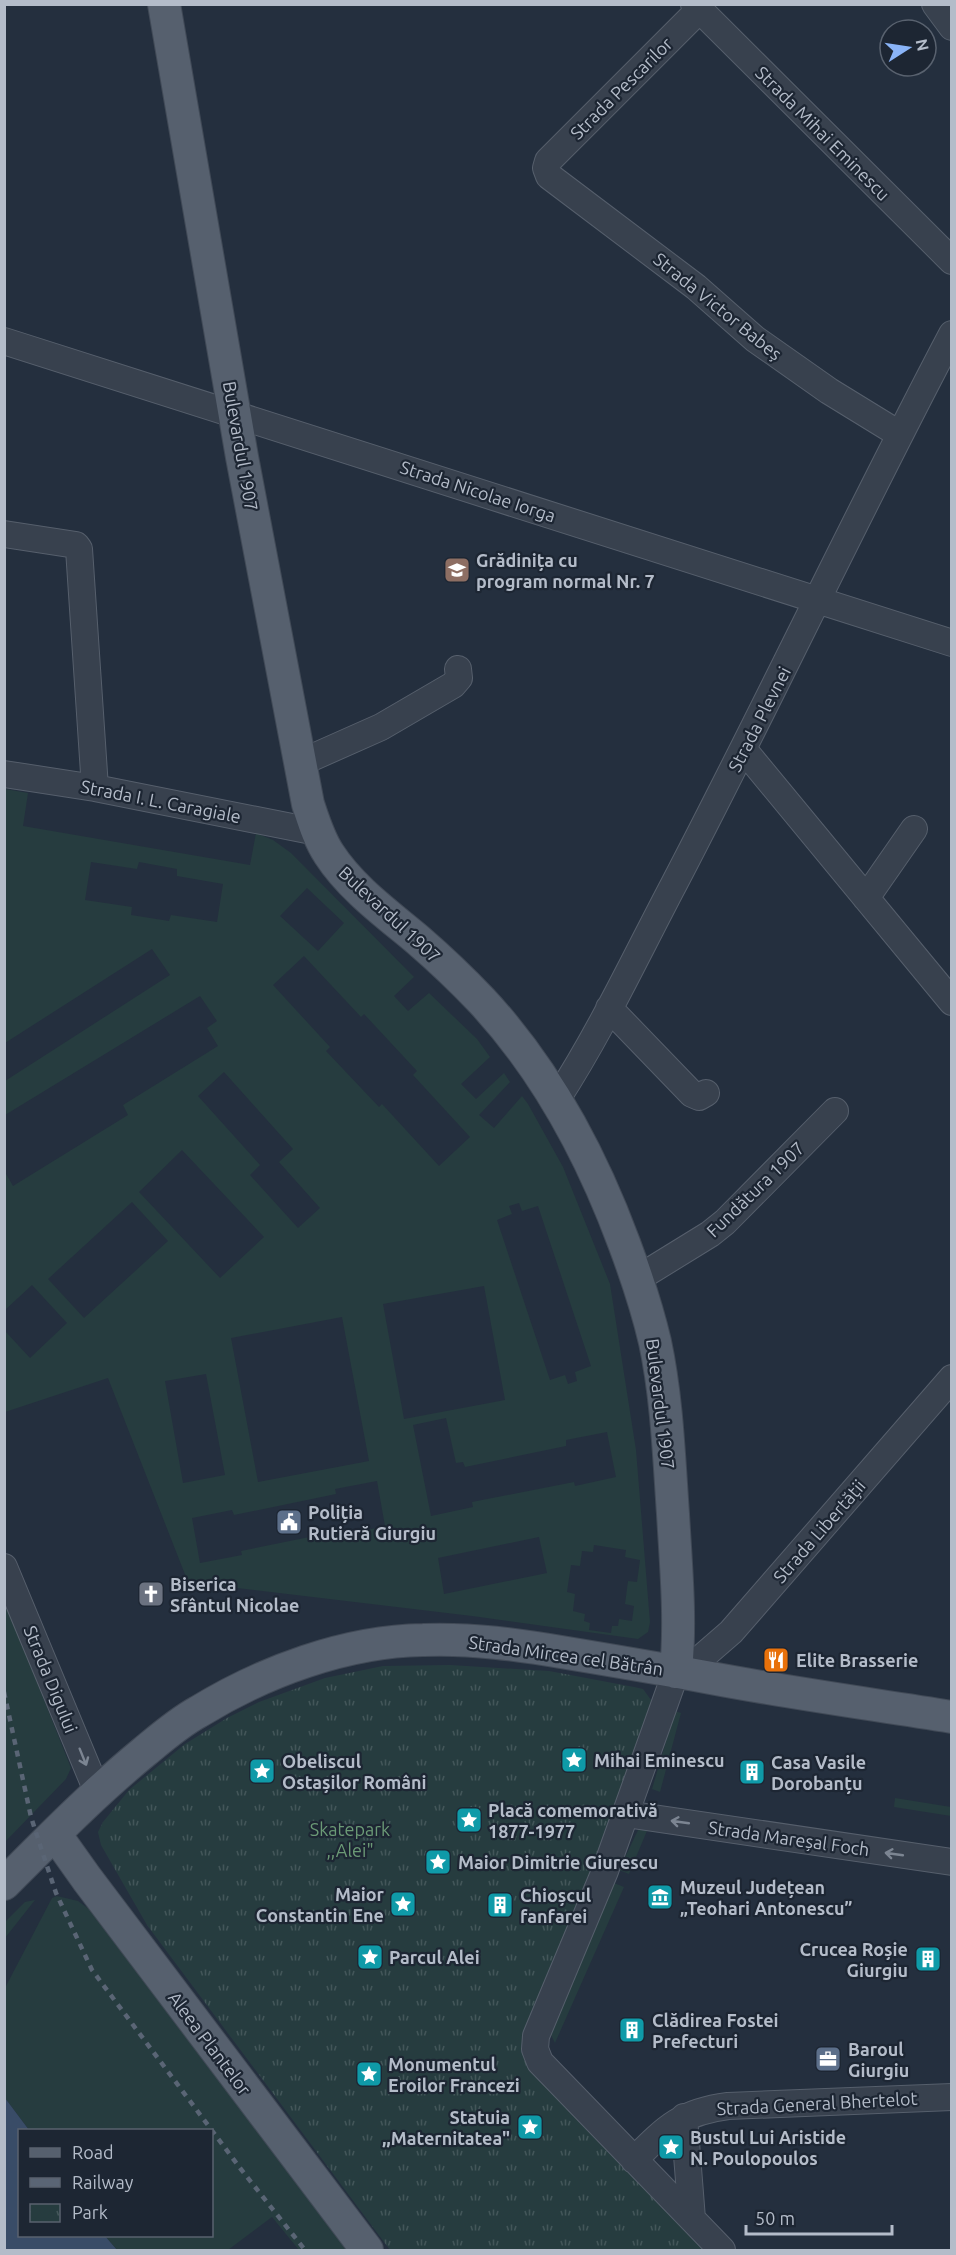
<svg xmlns="http://www.w3.org/2000/svg" width="956" height="2255" font-family="Ubuntu,sans-serif">
	<style>
		.green { fill: #263c3f; fill-rule: evenodd }
		.park { fill: url(#park-tufts) }
		.water { fill: #394c67 }
		.lines { fill: none; stroke-linecap: round; stroke-linejoin: round }
		.minor-casing { stroke: #565f6c; stroke-width: 28 }
		.major-casing { stroke: #414a57; stroke-width: 34 }
		.minor { stroke: #38414e; stroke-width: 26 }
		.major { stroke: #56606e; stroke-width: 32 }
		.rail { stroke: #5a6575; stroke-width: 4.5; stroke-dasharray: 6 6; stroke-linecap: butt }
		.oneway { stroke: #7c8592 }
		.labels { text-anchor: middle; dominant-baseline: central; stroke-width: 4.5; stroke-linejoin: round; paint-order: stroke }
		.street-label { font-size: 18px; fill: #b4bcc9; stroke: #1d2633 }
		.poi-label { font-size: 18px; font-weight: bold; fill: #b4bcc9; stroke: #1d2633; text-anchor: start }
		.park-label { font-size: 18px; fill: #6b9a76; stroke: #1d2633 }
	</style>
	<defs>
		<pattern id="park-tufts" width="24" height="20" patternUnits="userSpaceOnUse" patternTransform="scale(1.5)"><rect width="24" height="20" fill="#263c3f"/><path d="M3 7l-1-3M5 7V3M7 7l1-3M15 17l-1-3M17 17v-4M19 17l1-3" fill="none" stroke="#435659"/></pattern>
	</defs>
	<rect width="100%" height="100%" fill="#242f3e"/>
	<path class="green" d="M5,789L28,793L23,826L250,865L256,833L273,840L291,853L414,977L394,996L408,1011L429,993L477,1039L490,1057L461,1084L476,1099L504,1073L510,1082L479,1115L494,1128L522,1096L528,1104L563,1167L610,1284L636,1450L650,1622L648,1632L638,1639L472,1616L188,1582L108,1378L5,1412V1331L30,1358L67,1323L32,1285L5,1310V1172L13,1186L128,1115L123,1105L218,1046L207,1028L217,1021L200,996L5,1115V1081L170,975L152,949L5,1043ZM91,862L137,869L139,862L177,869V876L223,884L217,922L171,915L169,921L131,915L132,907L85,900ZM307,888L344,923L318,951L280,916ZM304,956L361,1017L364,1014L417,1071L413,1075L470,1137L439,1166L382,1104L379,1107L326,1051L330,1047L273,985ZM224,1072L293,1149L279,1162L320,1208L298,1228L250,1175L260,1165L198,1096ZM182,1150L264,1237L220,1278L139,1192ZM132,1202L168,1241L84,1318L48,1279ZM519,1203L522,1211L538,1206L591,1366L575,1372L577,1381L568,1384L565,1375L550,1380L497,1220L512,1214L509,1206ZM484,1286L505,1400L404,1419L383,1304ZM342,1317L369,1461L258,1482L231,1338ZM206,1374L225,1475L183,1483L165,1381ZM446,1418L456,1463L463,1462L465,1467L566,1446V1440L607,1432L616,1477L575,1486L574,1482L472,1502L473,1507L431,1516L413,1425ZM377,1481L385,1526L345,1535L344,1530L241,1551L242,1555L200,1563L192,1518L232,1510L234,1515L336,1494L335,1489ZM539,1537L547,1573L444,1594L438,1558ZM594,1545L626,1550L625,1557L640,1560L637,1582L628,1581L625,1604L634,1606L632,1621L619,1619L618,1626H612L611,1633L589,1630L590,1623L584,1621L585,1614L573,1611L575,1594L567,1592L571,1565L580,1566L582,1551L593,1552Z
		M4,1599L71,1768L66,1779L5,1842Z
		M675,1711L681,1713L660,1792L652,1789Z
		M895,1798L951,1807V1816L894,1807Z
		M640,1826H649L629,1874L619,1870Z
		M614,1883L624,1887L555,2043L550,2033Z
		M57,1896L78,1901L93,1912L355,2250H299L272,2217L228,2250H117L105,2236H212V2130H29L5,2098V1988L52,1898Z
		M35,1900L5,1938V1922L25,1902Z"/>
	<path class="park" d="M450,1665L549,1671L634,1687L643,1689L651,1700L666,1703L535,2049L712,2250H390L147,1925L101,1845L98,1832L103,1822L129,1790L185,1744L227,1718L259,1702L325,1678L383,1666Z"/>
	<path class="water" d="M5,2098L29,2130H20V2236H105L117,2250H5Z"/>
	<g class="lines">
		<defs>
			<path id="minor" d="M694,4L952,261
				M935,4L952,27
				M699,10L548,161L546,168L549,176L696,287L755,339L829,391L899,434
				M4,341L952,643
				M4,534L76,545L79,549L95,788
				M744,750L952,1002
				M300,763L381,727L453,685L459,678L458,669
				M4,774L95,788L317,832
				M866,898L914,829
				M609,1008L692,1094L699,1097L706,1093
				M557,1099C601,1031 636,956 674,884C769,702 856,516 952,334
				M637,1279L710,1234L725,1222L835,1111
				M4,1567L97,1791
				M626,1814L952,1862
				M684,2117L692,2219
				M634,2160C666,2128 681,2112 728,2106L952,2097
				M722,2250L540,2062L535,2049L536,2036L605,1871L676,1672L701,1658L731,1632L952,1378"/>
			<path id="major" d="M164,4L242,457L308,804C314,822 319,839 329,854C351,888 387,914 418,940C440,959 462,980 482,1001C547,1071 591,1154 624,1243C636,1275 647,1308 655,1342C667,1398 669,1457 673,1514C676,1567 681,1619 676,1672
				M55,1834L87,1879L367,2250
				M4,1884C50,1838 94,1793 144,1752C161,1738 178,1723 198,1712C263,1672 346,1641 423,1640C472,1638 519,1645 567,1653C615,1661 663,1669 711,1678C790,1693 871,1704 952,1717"/>
		</defs>
		<use href="#minor" class="minor-casing"/>
		<use href="#major" class="major-casing"/>
		<use href="#minor" class="minor"/>
		<use href="#major" class="major"/>
		<path class="rail" d="M4,1692L31,1817L41,1848L56,1893L92,1970L240,2168L305,2250"/>
	</g>
	<defs><path id="oneway-shaft" d="M-6 0H5M1.5-3L5.5 0L1.5 3" fill="none" stroke-width="1.6" stroke-linecap="round" stroke-linejoin="round" transform="scale(1.5)"/></defs>
	<g class="oneway">
		<use href="#oneway-shaft" transform="translate(83 1757) rotate(68)"/>
		<use href="#oneway-shaft" transform="translate(680 1822) rotate(-172)"/>
		<use href="#oneway-shaft" transform="translate(894 1854) rotate(-172)"/>
	</g>
	<defs>
		<symbol id="school-square" viewBox="-11 -11 22 22"><rect x="-9" y="-9" width="18" height="18" rx="4" fill="#8d6e63" stroke="#1d2633"/><path d="M0-5L7-2L0 1L-7-2ZM-4 1L0 2.5L4 1V4Q0 6-4 4Z" fill="#fff"/></symbol>
		<symbol id="civic-square" viewBox="-11 -11 22 22"><rect x="-9" y="-9" width="18" height="18" rx="4" fill="#5c6f8a" stroke="#1d2633"/><path d="M-.6-6.5H3V-4.5H.6V-3L4-1V1h2V6H-6V1h2V-1L-.6-3ZM-1.2 2.5V6h2.4V2.5Z" fill="#fff"/></symbol>
		<symbol id="church-square" viewBox="-11 -11 22 22"><rect x="-9" y="-9" width="18" height="18" rx="4" fill="#6b7280" stroke="#1d2633"/><path d="M-1.2-6h2.4v3.5h3.3v2.4h-3.3V6h-2.4V-.1h-3.3v-2.4h3.3Z" fill="#fff"/></symbol>
		<symbol id="restaurant-square" viewBox="-11 -11 22 22"><rect x="-9" y="-9" width="18" height="18" rx="4" fill="#e8710a" stroke="#1d2633"/><path d="M-5-6h1v4h1v-4h1v4h1v-4h1v5L-1.5 .5V6h-2V.5L-5-1ZM5-6V6H3V1.5H1.5Q1.5-4 5-6Z" fill="#fff"/></symbol>
		<symbol id="sight-square" viewBox="-11 -11 22 22"><rect x="-9" y="-9" width="18" height="18" rx="4" fill="#0f9aa8" stroke="#1d2633"/><path d="M0-6L1.8-2.2L6-1.7L2.9 1.2L3.7 5.4L0 3.3L-3.7 5.4L-2.9 1.2L-6-1.7L-1.8-2.2Z" fill="#fff"/></symbol>
		<symbol id="building-square" viewBox="-11 -11 22 22"><rect x="-9" y="-9" width="18" height="18" rx="4" fill="#0f9aa8" stroke="#1d2633"/><path d="M-4-6H4V6H1V3H-1V6H-4ZM-2.5-4.3h1.7v1.8h-1.7ZM.8-4.3h1.7v1.8H.8ZM-2.5-1h1.7V.8h-1.7ZM.8-1h1.7V.8H.8Z" fill="#fff"/></symbol>
		<symbol id="museum-square" viewBox="-11 -11 22 22"><rect x="-9" y="-9" width="18" height="18" rx="4" fill="#0f9aa8" stroke="#1d2633"/><path d="M0-6L6-3V-2H-6V-3ZM-5-1h2V3h-2ZM-1-1h2V3h-2ZM3-1h2V3H3ZM-6 4H6V6H-6Z" fill="#fff"/></symbol>
		<symbol id="office-square" viewBox="-11 -11 22 22"><rect x="-9" y="-9" width="18" height="18" rx="4" fill="#5c6f8a" stroke="#1d2633"/><path d="M-6-3h4V-5.5h4V-3h4V5H-6ZM-1-4.5V-3h2v-1.5ZM-6 0V1H6V0Z" fill="#fff"/></symbol>
	</defs>
	<g fill-rule="evenodd">
		<use href="#school-square" x="442" y="555" width="30" height="30"/>
		<use href="#civic-square" x="274" y="1507" width="30" height="30"/>
		<use href="#church-square" x="136" y="1579" width="30" height="30"/>
		<use href="#restaurant-square" x="761" y="1645" width="30" height="30"/>
		<use href="#sight-square" x="559" y="1745" width="30" height="30"/>
		<use href="#sight-square" x="247" y="1756" width="30" height="30"/>
		<use href="#building-square" x="737" y="1757" width="30" height="30"/>
		<use href="#sight-square" x="454" y="1805" width="30" height="30"/>
		<use href="#sight-square" x="423" y="1847" width="30" height="30"/>
		<use href="#museum-square" x="645" y="1882" width="30" height="30"/>
		<use href="#sight-square" x="388" y="1889" width="30" height="30"/>
		<use href="#building-square" x="485" y="1890" width="30" height="30"/>
		<use href="#sight-square" x="355" y="1942" width="30" height="30"/>
		<use href="#building-square" x="913" y="1944" width="30" height="30"/>
		<use href="#building-square" x="617" y="2015" width="30" height="30"/>
		<use href="#office-square" x="813" y="2044" width="30" height="30"/>
		<use href="#sight-square" x="354" y="2059" width="30" height="30"/>
		<use href="#sight-square" x="515" y="2112" width="30" height="30"/>
		<use href="#sight-square" x="656" y="2132" width="30" height="30"/>
	</g>
	<g class="labels">
		<g class="street-label">
			<text transform="translate(621 88) rotate(-45)">Strada Pescarilor</text>
			<text transform="translate(823 133) rotate(45)">Strada Mihai Eminescu</text>
			<text transform="translate(718 306) rotate(39)">Strada Victor Babeș</text>
			<text transform="translate(241 446) rotate(80)">Bulevardul 1907</text>
			<text transform="translate(478 491) rotate(18)">Strada Nicolae Iorga</text>
			<text transform="translate(759 719) rotate(-63)">Strada Plevnei</text>
			<text transform="translate(161 801) rotate(11)">Strada I. L. Caragiale</text>
			<text transform="translate(390 914) rotate(43)">Bulevardul 1907</text>
			<text transform="translate(755 1189) rotate(-44)">Fundătura 1907</text>
			<text transform="translate(661 1404) rotate(83)">Bulevardul 1907</text>
			<text transform="translate(819 1531) rotate(-49)">Strada Libertății</text>
			<text transform="translate(566 1655) rotate(8)">Strada Mircea cel Bătrân</text>
			<text transform="translate(51 1679) rotate(68)">Strada Digului</text>
			<text transform="translate(789 1838) rotate(8)">Strada Mareșal Foch</text>
			<text transform="translate(210 2043) rotate(53)">Aleea Plantelor</text>
			<text transform="translate(817 2103) rotate(-3)">Strada General Bhertelot</text>
		</g>
		<g class="poi-label">
			<text x="476" y="560">Grădinița cu<tspan x="476" dy="21">program normal Nr. 7</tspan></text>
			<text x="308" y="1512">Poliția<tspan x="308" dy="21">Rutieră Giurgiu</tspan></text>
			<text x="170" y="1584">Biserica<tspan x="170" dy="21">Sfântul Nicolae</tspan></text>
			<text x="796" y="1660">Elite Brasserie</text>
			<text x="594" y="1760">Mihai Eminescu</text>
			<text x="282" y="1761">Obeliscul<tspan x="282" dy="21">Ostașilor Români</tspan></text>
			<text x="771" y="1762">Casa Vasile<tspan x="771" dy="21">Dorobanțu</tspan></text>
			<text x="488" y="1810">Placă comemorativă<tspan x="488" dy="21">1877-1977</tspan></text>
			<text x="458" y="1862">Maior Dimitrie Giurescu</text>
			<text x="680" y="1887">Muzeul Județean<tspan x="680" dy="21">„Teohari Antonescu”</tspan></text>
			<text x="384" y="1894" text-anchor="end">Maior<tspan x="384" dy="21">Constantin Ene</tspan></text>
			<text x="520" y="1895">Chioșcul<tspan x="520" dy="21">fanfarei</tspan></text>
			<text x="908" y="1949" text-anchor="end">Crucea Roșie<tspan x="908" dy="21">Giurgiu</tspan></text>
			<text x="389" y="1957">Parcul Alei</text>
			<text x="652" y="2020">Clădirea Fostei<tspan x="652" dy="21">Prefecturi</tspan></text>
			<text x="848" y="2049">Baroul<tspan x="848" dy="21">Giurgiu</tspan></text>
			<text x="388" y="2064">Monumentul<tspan x="388" dy="21">Eroilor Francezi</tspan></text>
			<text x="510" y="2117" text-anchor="end">Statuia<tspan x="510" dy="21">,,Maternitatea"</tspan></text>
			<text x="690" y="2137">Bustul Lui Aristide<tspan x="690" dy="21">N. Poulopoulos</tspan></text>
		</g>
		<g class="park-label">
			<text x="350" y="1829">Skatepark<tspan x="350" dy="21">,,Alei"</tspan></text>
		</g>
	</g>
	<rect width="956" height="2255" fill="none" stroke="#b4bcc9" stroke-width="12"/>
	<rect x="18" y="2129" width="195" height="108" fill="#1d2633" stroke="#59626f" stroke-width="1.5"/>
	<rect x="30" y="2148" width="30" height="9" fill="#56606e" stroke="#59626f" stroke-width="1.5"/>
	<text x="72" y="2159" font-size="18" fill="#b4bcc9">Road</text>
	<rect x="30" y="2178" width="30" height="9" fill="#5a6575" stroke="#59626f" stroke-width="1.5"/>
	<text x="72" y="2189" font-size="18" fill="#b4bcc9">Railway</text>
	<rect x="30" y="2204" width="30" height="18" fill="url(#park-tufts)" stroke="#59626f" stroke-width="1.5"/>
	<text x="72" y="2219" font-size="18" fill="#b4bcc9">Park</text>
	<g transform="translate(908 48) rotate(78)"><circle r="28" fill="#1d2633" stroke="#59626f" stroke-width="1.5"/>
	<path d="M0-4.5L10 22L0 15L-10 22Z" fill="#8ab4f8"/>
	<text y="-9" font-size="16" font-weight="bold" text-anchor="middle" fill="#b4bcc9">N</text>
	</g>
	<path d="M746 2225v9h146v-9" fill="none" stroke="#b4bcc9" stroke-width="3"/>
	<text x="755" y="2225" font-size="18" fill="#b4bcc9" stroke="#1d2633" stroke-width="4.5" paint-order="stroke">50 m</text>
</svg>
